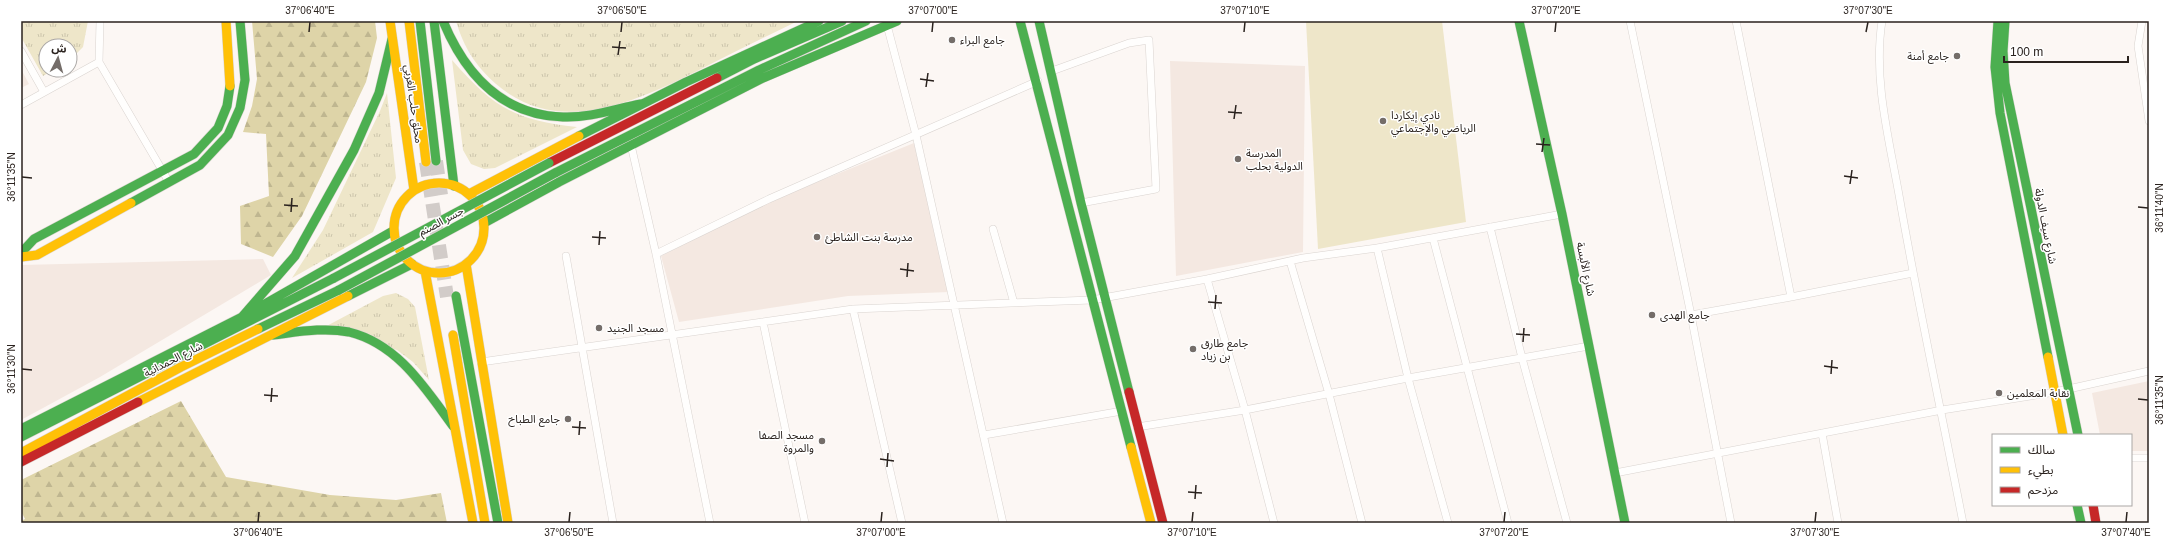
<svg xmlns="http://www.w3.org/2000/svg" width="2170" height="544" font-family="Helvetica,'Noto Sans Arabic',sans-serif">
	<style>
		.built { fill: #f4e8e1 }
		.grass { fill: url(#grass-tufts) }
		.forest { fill: url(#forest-firs) }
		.garden { fill: #eee6c9 }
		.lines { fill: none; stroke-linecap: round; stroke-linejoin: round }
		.highway-tunnel { stroke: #d2ccc9; stroke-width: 14; stroke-dasharray: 14 7; stroke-linecap: butt }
		.street-casing { stroke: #dad4d0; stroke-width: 8 }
		.fast-casing { stroke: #dad4d0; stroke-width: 10 }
		.slow-casing { stroke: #dad4d0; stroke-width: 10 }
		.jam-casing { stroke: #dad4d0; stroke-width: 10 }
		.street { stroke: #fffefd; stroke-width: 7 }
		.fast { stroke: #4caf50; stroke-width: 9 }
		.slow { stroke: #ffc107; stroke-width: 9 }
		.jam { stroke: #c62828; stroke-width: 9 }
		.fast-bridge-casing { stroke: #dad4d0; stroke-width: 10; stroke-linecap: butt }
		.fast-bridge { stroke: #4caf50; stroke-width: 9 }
		.ticks { fill: none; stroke: #2a221e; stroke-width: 1.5 }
		.poi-dot { fill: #746d69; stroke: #fff; stroke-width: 1.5 }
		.labels { text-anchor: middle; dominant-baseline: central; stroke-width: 3; stroke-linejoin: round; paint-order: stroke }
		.poi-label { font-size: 11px; fill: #2a221e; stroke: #fff; text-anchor: start }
		.street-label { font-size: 11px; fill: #2a221e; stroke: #fff }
		.neatline { fill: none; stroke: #2a221e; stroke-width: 1.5 }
		.ticks-label { font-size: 10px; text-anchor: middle; fill: #2a221e }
	</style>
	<defs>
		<pattern id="grass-tufts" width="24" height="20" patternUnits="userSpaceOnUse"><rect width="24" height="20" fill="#eee6c9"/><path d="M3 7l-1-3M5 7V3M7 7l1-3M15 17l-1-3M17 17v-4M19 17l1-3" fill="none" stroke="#ccc5ac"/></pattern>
		<pattern id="forest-firs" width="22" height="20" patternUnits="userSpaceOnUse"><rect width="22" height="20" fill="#ded4a8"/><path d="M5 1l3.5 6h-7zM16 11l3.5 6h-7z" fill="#bfb690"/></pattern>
	</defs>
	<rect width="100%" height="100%" fill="#fcf7f4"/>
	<path class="built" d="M1170,61L1305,66L1303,252L1176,276Z
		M21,69L29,84L21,88Z
		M914,143L949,292L848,296L679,322L661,256L770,201Z
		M263,259L271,275L100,377L21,420V265Z
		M2149,381V451H2131V435H2100L2092,393Z"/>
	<path class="grass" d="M21,21H88L83,47L70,60V46H46V70H53L43,76L21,37Z
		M456,21H798C767,36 736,51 705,67C641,99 561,140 496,84C475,65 464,48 456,21Z
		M452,60C493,107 514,120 577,127L495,168L484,169L471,164L463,150Z
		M387,93L396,178L373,232L292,278L323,230L380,111Z
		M396,293L408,299L415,307L429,380L413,362L397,350L321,329L383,296Z"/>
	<path class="forest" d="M252,21H375L377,38L366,82L302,216L273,257L241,244L240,206L269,196L266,134L243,132L252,106L257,79Z
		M181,401L226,477L330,495L396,500L441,493L447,523H21V521L25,519L21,511V480Z"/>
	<path class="garden" d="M1306,21H1442L1466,222L1318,249Z"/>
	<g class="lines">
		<path class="highway-tunnel" d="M436,161L441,195
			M426,162L447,297"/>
		<defs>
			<path id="street" d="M1630,21L1691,315L1731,523
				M1736,21L1791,297
				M1882,21C1873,79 1889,139 1899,195C1918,305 1942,414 1963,523
				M2142,21L2138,46L2149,121
				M887,25L916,135L1003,523
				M21,51L44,92
				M99,62L169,182
				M1052,71L1129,43L1149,40L1156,189L1081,203
				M21,105L99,62L100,21
				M631,145L656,254L710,523
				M1490,227L1522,358L1567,523
				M993,229L1014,303
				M1433,238L1508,523
				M1377,248L1408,378L1448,523
				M656,254L769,199L1038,81
				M566,256L613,523
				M1290,261L1329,394L1362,523
				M1207,279L1245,410L1274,523
				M853,309L902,523
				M1691,315L1791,297L1913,273
				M763,322L805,523
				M481,362L853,309L1092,300L1207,279L1303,258L1377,248L1562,214
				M1137,427L1245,410L1408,378L1589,346
				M1822,433L1838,523
				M984,435L1122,411
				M2131,458H2149
				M1615,473L1942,410L2055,392L2149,371"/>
			<path id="fast" d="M420,21L436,161
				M434,21L454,186
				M443,21C465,74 501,115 563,117C590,118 615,109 641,104
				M1020,21L1131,447
				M1039,21L1081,203L1129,392
				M1519,21L1562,214L1625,523
				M1998,21L1995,67L2000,113L2048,357
				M2005,21L2003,51L2005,83L2078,435
				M717,78L754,59L842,21
				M579,136L686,82L819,21
				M555,173L759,70L866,21
				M131,203L200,165L228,135L240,108L245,80L240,21
				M484,223L559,182L763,78L897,21
				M21,253L34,239L194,154L218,128L227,106L230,86
				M348,296L412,264
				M456,296L498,523
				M242,317L295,256L354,150L379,93L392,39
				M258,329L339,290
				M273,335C298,332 324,327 349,332C398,344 425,388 453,426
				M21,429L242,317L393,231
				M21,437L334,278
				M2077,505L2081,523"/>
			<path id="slow" d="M226,21L230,86
				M390,21L414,190
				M409,21L426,162
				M394 228a45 45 0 1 1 90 0a45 45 0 1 1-90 0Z
				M469,194L579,136
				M21,257L37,255L131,203
				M466,264L508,523
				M425,271L473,523
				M453,335L485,523
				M2048,357L2063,435
				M138,402L348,296
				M1131,447L1151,523
				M21,453L181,367L258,329"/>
			<path id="jam" d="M549,163L717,78
				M1129,392L1163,523
				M21,462L138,402
				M2093,505L2096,523"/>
		</defs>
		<use href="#street" class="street-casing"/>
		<use href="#fast" class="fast-casing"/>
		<use href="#slow" class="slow-casing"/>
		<use href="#jam" class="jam-casing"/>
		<use href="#street" class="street"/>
		<use href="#fast" class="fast"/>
		<use href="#slow" class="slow"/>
		<use href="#jam" class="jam"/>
		<defs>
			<path id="fast-bridge" d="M334,278L549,163
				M339,290L555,173"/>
		</defs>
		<use href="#fast-bridge" class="fast-bridge-casing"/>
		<use href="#fast-bridge" class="fast-bridge"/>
	</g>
	<path class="ticks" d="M309,32L310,22M621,32L622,22M932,32L933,22M1244,32L1245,22M1555,32L1556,22M1866,32L1868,22M612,47L626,48M618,55L620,41M920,79L934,81M926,87L928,73M1228,112L1242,113M1234,119L1236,105M1536,144L1550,145M1542,152L1544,138M1844,176L1858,178M22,177L32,178M1850,184L1852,170M284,205L298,206M2138,207L2148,208M291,212L292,198M592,237L606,238M599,245L600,231M900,269L914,271M907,277L908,263M1208,302L1222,303M1215,309L1216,295M1516,334L1530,335M1523,342L1524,328M1824,366L1838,368M22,369L32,370M1831,374L1832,360M264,395L278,396M2138,399L2148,400M271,402L272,388M572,427L586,428M579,435L580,421M880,459L894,461M887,467L888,453M1188,492L1202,493M1195,499L1196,485M258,522L259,512M569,522L570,512M881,522L882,512M1192,522L1193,512M1504,522L1505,512M1815,522L1816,512M2126,522L2127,512"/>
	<g class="poi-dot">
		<circle cx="952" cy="40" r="4"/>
		<circle cx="1957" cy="56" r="4"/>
		<circle cx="1383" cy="121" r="4"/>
		<circle cx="1238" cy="159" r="4"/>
		<circle cx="817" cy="237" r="4"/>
		<circle cx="1652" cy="315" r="4"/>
		<circle cx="599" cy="328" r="4"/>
		<circle cx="1193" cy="349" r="4"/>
		<circle cx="1999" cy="393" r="4"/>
		<circle cx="568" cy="419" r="4"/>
		<circle cx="822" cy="441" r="4"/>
	</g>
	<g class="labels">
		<g class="poi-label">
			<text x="960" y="40">جامع البراء</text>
			<text x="1949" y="56" text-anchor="end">جامع أمنة</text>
			<text x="1391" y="115">نادي إيكاردا<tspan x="1391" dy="13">الرياضي والإجتماعي</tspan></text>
			<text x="1246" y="153">المدرسة<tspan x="1246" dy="13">الدولية بحلب</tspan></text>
			<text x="825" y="237">مدرسة بنت الشاطئ</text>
			<text x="1660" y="315">جامع الهدى</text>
			<text x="607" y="328">مسجد الجنيد</text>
			<text x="1201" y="343">جامع طارق<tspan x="1201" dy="13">بن زياد</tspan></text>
			<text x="2007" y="393">نقابة المعلمين</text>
			<text x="560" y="419" text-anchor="end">جامع الطباخ</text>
			<text x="814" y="435" text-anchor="end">مسجد الصفا<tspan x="814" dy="13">والمروة</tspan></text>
		</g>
		<g class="street-label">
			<text transform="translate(414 104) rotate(82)">محلق حلب الغربي</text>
			<text transform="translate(441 221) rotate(-28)">جسر الصنم</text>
			<text transform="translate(2046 226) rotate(79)">شارع سيف الدولة</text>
			<text transform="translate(1586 269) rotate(78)">شارع الألبسة</text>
			<text transform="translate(173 359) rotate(-27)">شارع الحمدانية</text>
		</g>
	</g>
	<rect width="2170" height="544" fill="none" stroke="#ffffff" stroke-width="44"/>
	<rect x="1992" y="434" width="140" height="72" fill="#ffffff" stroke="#aaa7a5"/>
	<rect x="2000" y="447" width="20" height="6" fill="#4caf50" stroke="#aaa7a5"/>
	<text x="2028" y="454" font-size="12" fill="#2a221e">سالك</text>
	<rect x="2000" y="467" width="20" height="6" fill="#ffc107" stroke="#aaa7a5"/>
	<text x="2028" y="474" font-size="12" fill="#2a221e">بطيء</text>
	<rect x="2000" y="487" width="20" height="6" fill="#c62828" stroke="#aaa7a5"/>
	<text x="2028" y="494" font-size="12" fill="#2a221e">مزدحم</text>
	<g transform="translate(58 58) rotate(6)"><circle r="19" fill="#ffffff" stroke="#aaa7a5"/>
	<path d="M0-3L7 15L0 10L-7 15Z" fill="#746d69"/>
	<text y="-6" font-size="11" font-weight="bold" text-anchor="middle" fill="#2a221e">ش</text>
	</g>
	<path d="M2004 56v6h124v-6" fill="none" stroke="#2a221e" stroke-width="2"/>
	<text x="2010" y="56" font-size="12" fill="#2a221e" stroke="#ffffff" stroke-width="3" paint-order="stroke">100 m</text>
	<rect x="22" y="22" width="2126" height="500" class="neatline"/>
	<g class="ticks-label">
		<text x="310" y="14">37°06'40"E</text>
		<text x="622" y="14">37°06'50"E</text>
		<text x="933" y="14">37°07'00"E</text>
		<text x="1245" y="14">37°07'10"E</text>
		<text x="1556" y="14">37°07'20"E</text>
		<text x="1868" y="14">37°07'30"E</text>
		<text transform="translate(11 177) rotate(-90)" y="4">36°11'35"N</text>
		<text transform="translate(2159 208) rotate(-90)" y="4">36°11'40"N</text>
		<text transform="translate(11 369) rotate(-90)" y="4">36°11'30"N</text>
		<text transform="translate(2159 400) rotate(-90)" y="4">36°11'35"N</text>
		<text x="258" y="536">37°06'40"E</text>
		<text x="569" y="536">37°06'50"E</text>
		<text x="881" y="536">37°07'00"E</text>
		<text x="1192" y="536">37°07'10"E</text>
		<text x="1504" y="536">37°07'20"E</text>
		<text x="1815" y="536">37°07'30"E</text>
		<text x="2126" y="536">37°07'40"E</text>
	</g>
</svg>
